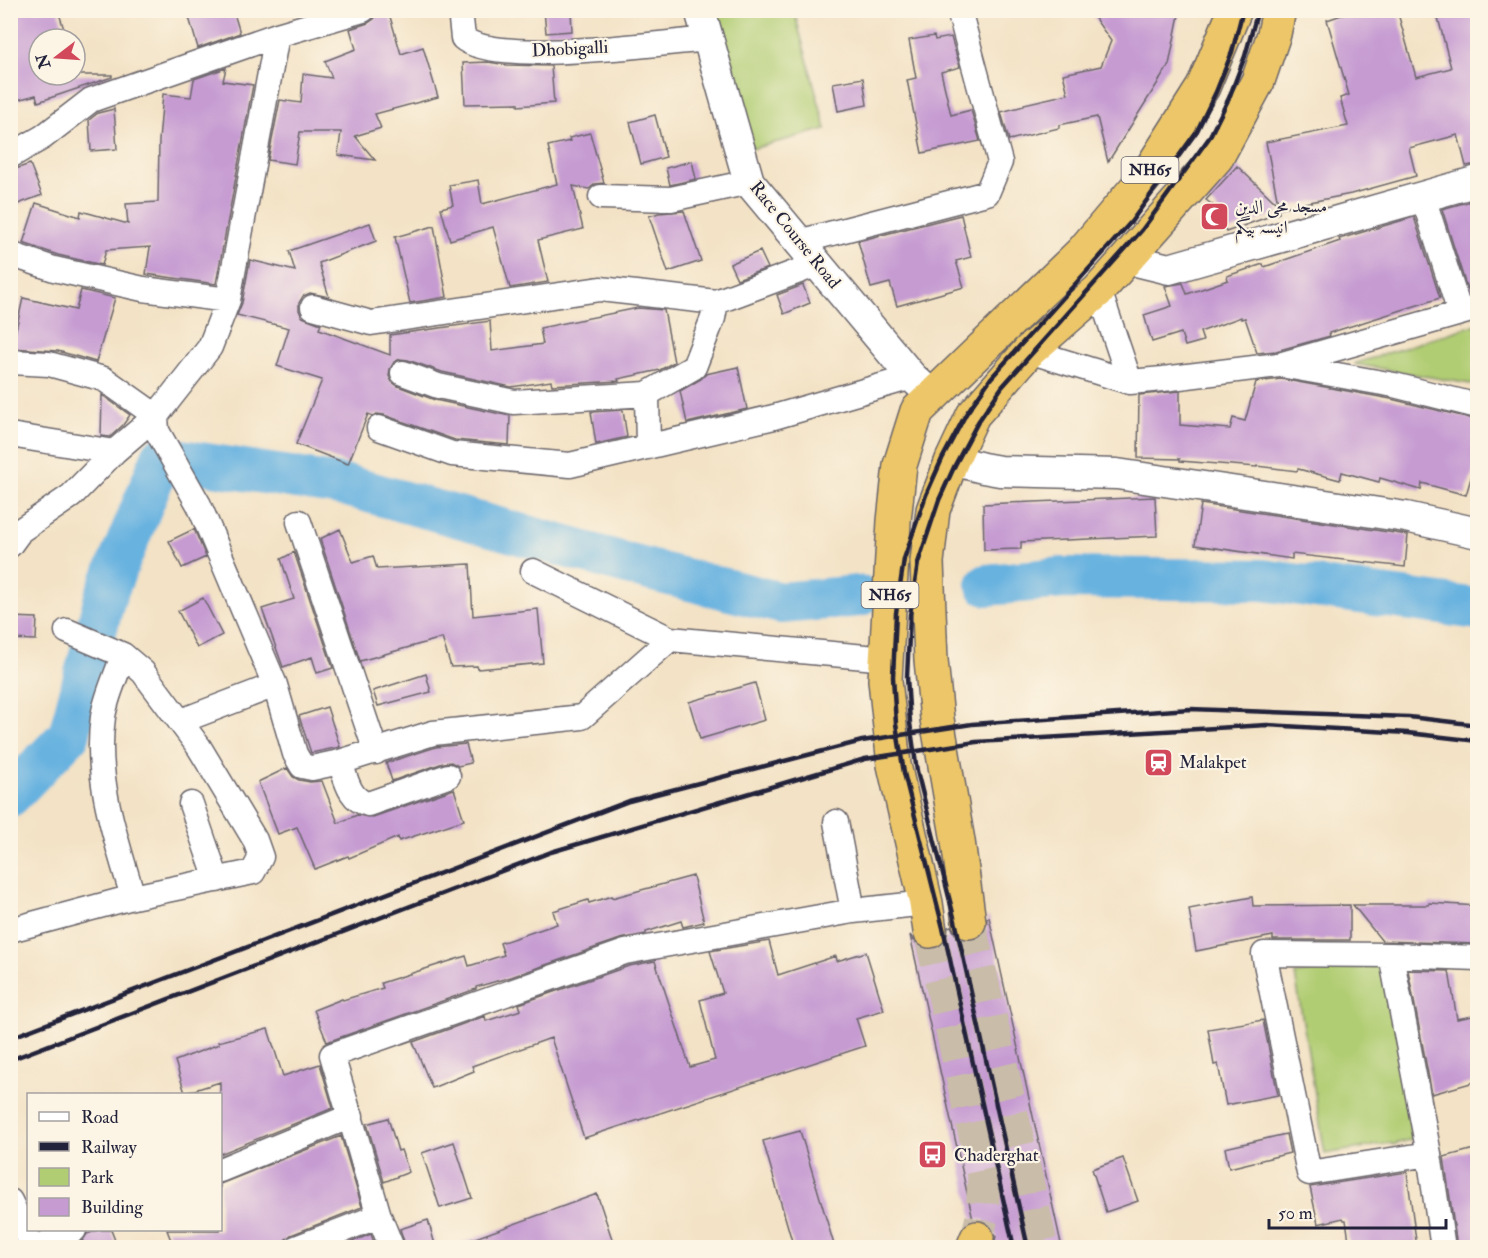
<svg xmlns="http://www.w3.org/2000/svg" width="1488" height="1258" font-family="'IM FELL Double Pica',Amiri,serif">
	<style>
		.green { fill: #b1cd73; stroke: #6a7857; stroke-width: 1.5 }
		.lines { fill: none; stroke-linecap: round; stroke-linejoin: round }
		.river { stroke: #68b2e0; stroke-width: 42 }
		.building { fill: #c69bd2 }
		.trunk-tunnel { stroke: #c9bca9; stroke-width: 33; stroke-dasharray: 33 16; stroke-linecap: butt }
		.minor-casing { stroke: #6b656b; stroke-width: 27 }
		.tertiary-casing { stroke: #6b656b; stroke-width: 33 }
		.trunk-casing { stroke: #6b656b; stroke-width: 36 }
		.minor { stroke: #fff; stroke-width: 24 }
		.tertiary { stroke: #fff; stroke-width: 30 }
		.trunk { stroke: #ecc669; stroke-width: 33 }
		.rail { stroke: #22223b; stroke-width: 4.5 }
		.labels { text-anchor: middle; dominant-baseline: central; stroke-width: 4.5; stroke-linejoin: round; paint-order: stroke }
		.shield { fill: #fcf5e5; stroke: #63616e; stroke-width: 1.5 }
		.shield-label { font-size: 16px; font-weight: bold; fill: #22223b }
		.street-label { font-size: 18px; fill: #22223b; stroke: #fcf5e5 }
		.poi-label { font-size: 18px; fill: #22223b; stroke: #fcf5e5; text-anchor: start }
	</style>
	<rect width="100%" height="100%" fill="#fcf5e5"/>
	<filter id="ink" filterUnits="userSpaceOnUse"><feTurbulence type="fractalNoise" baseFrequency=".0167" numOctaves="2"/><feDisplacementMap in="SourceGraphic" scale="12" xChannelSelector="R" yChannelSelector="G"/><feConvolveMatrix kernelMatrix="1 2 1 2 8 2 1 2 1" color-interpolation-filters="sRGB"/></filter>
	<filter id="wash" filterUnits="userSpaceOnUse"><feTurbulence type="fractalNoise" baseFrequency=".008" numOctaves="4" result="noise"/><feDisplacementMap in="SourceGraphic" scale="24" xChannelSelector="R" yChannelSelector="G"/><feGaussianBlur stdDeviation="1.35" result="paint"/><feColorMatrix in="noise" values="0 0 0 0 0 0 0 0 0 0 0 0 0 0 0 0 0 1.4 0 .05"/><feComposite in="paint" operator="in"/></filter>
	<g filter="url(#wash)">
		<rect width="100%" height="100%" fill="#f3e2c5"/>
		<path class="green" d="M713,11H794L826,129L751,149Z
			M1477,324V385L1354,364Z
			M1387,958L1412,1139L1392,1145L1391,1143L1325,1154L1295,974Z"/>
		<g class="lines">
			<path class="river" d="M987,585L1063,578L1263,580L1478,609
				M10,796L69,735L105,597L162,457L347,486L649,570L781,603L859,596"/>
		</g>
		<g id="blocks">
			<path class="building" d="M10,10H58L67,39H39V75H112V77L38,102L36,95L10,102Z
				M201,10H233L240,33L198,48L188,14Z
				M381,10H388L401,54L423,47L438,97L375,114L381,128L355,136L375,160L338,155L341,132H300L295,164L268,160L280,100L301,103L303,74L332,78L325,61L356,49L350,29L368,23L374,19L377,12Z
				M544,10H571L572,31L546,33Z
				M1089,10H1180L1169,65L1108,162L1097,117L1059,125V128L1009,140L1001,112L1024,106V104L1068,94L1063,74L1101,66L1111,41Z
				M1356,10H1397L1416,77L1451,68L1436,10H1478V164L1466,166L1458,135L1409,148L1416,176L1351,194L1279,208L1266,142L1348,126L1340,98L1349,95L1327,20Z
				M934,36L935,40L951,37L960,67L941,72L951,115L971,110L980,141L922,153L907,80L916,78L909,40Z
				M488,62L507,65L551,66L554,103L518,106V103L465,104L463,63Z
				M226,68L223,81L253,85L216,284L146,274L150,247L106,250L102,265L58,255L23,243L36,203L80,217L81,211L128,224L126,204L158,202L159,141L163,94L191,97L194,79Z
				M863,78L867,105L838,111L833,83Z
				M114,109L117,149L91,151L89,120L98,113Z
				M655,115L666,157L641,164L630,122Z
				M590,133L604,183L595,184L589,189L573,186L583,229L538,240L548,282L510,288L493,227L450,240L441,208L453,205L449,185L478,180L482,204L557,184L548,146L570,141L569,138Z
				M692,161L696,179L670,185L666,168Z
				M30,164L42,195L18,204L10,185V171Z
				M1237,166L1276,203L1279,213L1226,232L1217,208L1206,200Z
				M1478,199V286L1467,289L1442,209Z
				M684,211L701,261L668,272L649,216L659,213Z
				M961,215L971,257L956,261L964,287L897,306L890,283L871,288L858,241Z
				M1414,217L1440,298L1329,333L1330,336L1276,351L1257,353L1245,318L1241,319V317L1200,332L1203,341L1185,346L1181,333L1152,342L1144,315L1172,306L1165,286L1183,283L1187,294L1228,280L1227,276L1263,264L1264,267L1340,241L1339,239Z
				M370,223L376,241L319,263L329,297L310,293L303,296L299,303V310L302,317L321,324L319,329L390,355V335L490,321L492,351L543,344L540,328L638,308L664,310L674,362L660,370L618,379L619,381L552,385L551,381L511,387L442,372L408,360L400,359L394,362L390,369L389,376L392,382L398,386L435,400L510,416L509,445L455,440L384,415L377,414L373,416L368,414L348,464L296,444L322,380L277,366L289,328L237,315L242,303L250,260L295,271L289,251Z
				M434,226L447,297L410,303L395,237Z
				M760,251L768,268L737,279L730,264Z
				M803,285L810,303L784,314L777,295Z
				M81,290L115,298L96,362L58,351L12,348L23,298L76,310Z
				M738,367L747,409L687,423L680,391L701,379L706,374Z
				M1281,379L1391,399L1478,420V454L1466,495L1422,483L1421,490L1380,478L1379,482L1342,472L1340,480L1298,469L1297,471L1257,466V467L1180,461V459L1138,458L1139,395L1180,391V425L1230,429L1233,418L1245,421L1256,382Z
				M102,395L130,415L123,425L110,437L101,436Z
				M623,410L627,437L596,444L591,412Z
				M1155,497L1157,536L1021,542V549L984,550L983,504Z
				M1201,504L1408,535L1405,567L1292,554V559L1195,545Z
				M194,529L206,557L182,568L169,541Z
				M340,529L353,562L373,556L377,569L470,564L473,616L538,609L543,663L478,669L477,666L451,667L442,638L360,661L320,539Z
				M294,552L333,668L317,673L312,657L283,667L262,609L294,599L281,559Z
				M203,598L222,635L197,648L178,611Z
				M10,617L37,618L36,640L10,639Z
				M426,674L431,692L378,706L373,691Z
				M755,683L765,720L700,739L689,702Z
				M327,707L340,747L311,753L299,716Z
				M466,744L471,763L458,766L451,762L443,763L392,781L386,763L436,747Z
				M287,768L293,777L299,780L310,782L322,781L338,823L357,815L373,817L454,789L464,820L399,841L398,837L349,858L348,856L315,869L297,827L278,834L258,782Z
				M693,876L704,922L683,927L681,921L646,932V934L620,939L511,977L476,987V989L327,1042L314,1010L342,999L343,1000L383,988L381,983L466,956L469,966L504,955L500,943L557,924L553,911L588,900L589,903L612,896V898Z
				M1252,897L1253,906L1350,905V940H1273V936L1196,951L1189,909Z
				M1429,903L1478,906V944L1382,941L1353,905H1429Z
				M989,917L1062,1248H993L996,1236L992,1227L983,1220H973L910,935L916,943L922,948L933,949L941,946L947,938L948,927L951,926L955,934L962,939L972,940L980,937L986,930L987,918Z
				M769,941L778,975L836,956L837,961L866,952L884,1010L856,1018L865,1046L584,1138L551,1038L472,1066L474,1071L432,1088L413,1042L485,1016L486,1021L521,1010L519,1004L629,966L655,961L690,1067L715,1060L700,1000L723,993L710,951Z
				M1408,970L1449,971L1457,1019L1478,1015V1081L1432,1094Z
				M1263,1020L1278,1095L1226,1105L1218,1064L1214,1065L1208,1029Z
				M268,1029L283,1076L320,1064L333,1108L220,1154V1082L185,1093L175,1061L219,1044L218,1042Z
				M388,1118L398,1151L401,1150L409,1172L384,1182L367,1124Z
				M800,1131L835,1248H794L763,1141Z
				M1286,1134L1290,1153L1229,1168L1225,1148Z
				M341,1136L362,1207L291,1235L285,1240L282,1248H174L167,1230H220V1184Z
				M454,1142L472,1198L440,1208L422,1153Z
				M1478,1148V1242L1457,1246L1444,1157Z
				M1123,1158L1138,1201L1106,1212L1092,1169Z
				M1407,1172L1417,1248H1350L1346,1220H1344L1343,1218L1318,1224L1310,1187Z
				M597,1194L615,1248H457L456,1245Z
				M428,1220L436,1248H406L400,1229Z
				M98,1230H111L118,1248H70L81,1243L87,1234Z
				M371,1234L376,1248H337Z"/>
		</g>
	</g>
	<g filter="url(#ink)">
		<use href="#blocks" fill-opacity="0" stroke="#6b656b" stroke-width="1.5"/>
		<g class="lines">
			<path class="trunk-tunnel" d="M969,922L1042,1248
				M930,931L984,1176L982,1217L977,1238"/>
			<defs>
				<path id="minor" d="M460,10L463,38C494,66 662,43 708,39
					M10,156L43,137L91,100L277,35L363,10
					M601,197L671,199L749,182
					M1423,197L1460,313
					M798,242L987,193L1000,162L959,10
					M10,252L13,255L54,269L143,289L228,300
					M1099,290L1130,382
					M313,307L371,323L600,289L716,302
					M1029,351L1130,382L1163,379L1279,365L1478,308
					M10,362L49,364L104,379L156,416L157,431L199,505L275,685L295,754L302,766L312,768L340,762L433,733L582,717L670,639L887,659
					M1286,366L1394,385L1478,406
					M403,373L438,386L514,402L647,394L648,447
					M647,394L694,367L713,318L716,302L818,264
					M379,428L452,454L570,465L774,417L912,377
					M10,435L114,452
					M299,522L376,752
					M10,545L21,530L71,496L114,452L156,416L210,347L228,300L277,35
					M533,571L670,639
					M123,655C117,675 106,696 103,717C94,778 116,839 133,897
					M181,721L275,685
					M340,762C346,778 349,800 368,804L448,776
					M191,804L217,880
					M836,822L853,911
					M10,930L133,897L253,872L261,857L255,840L199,747L143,672L123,655L67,631
					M1391,955L1478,958
					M1429,1154L1309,1173L1264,954L1391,955L1429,1154L1443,1248
					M220,1170L351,1116
					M10,1201L33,1248
					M36,1248L74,1230
					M296,1248L379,1216
					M392,1248L379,1216L332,1055L625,952L853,911L926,903"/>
				<path id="tertiary" d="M700,10L749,182L912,377L933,396
					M1128,259L1169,269L1478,181
					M952,460L983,468L1000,471L1117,474L1406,517L1478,533"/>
				<path id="trunk" d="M969,922L958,841L937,719L931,660L927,562L933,510L952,460L973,415L1029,351L1099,290L1217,157L1258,81L1274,34L1279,10
					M930,931L926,903L894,765L885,680L894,521L900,465L917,411L1082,252L1147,175L1203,87L1235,10
					M973,1248L977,1238"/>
			</defs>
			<use href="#minor" class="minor-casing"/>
			<use href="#tertiary" class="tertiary-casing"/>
			<use href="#trunk" class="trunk-casing"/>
			<use href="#minor" class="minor"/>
			<use href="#tertiary" class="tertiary"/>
			<use href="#trunk" class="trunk"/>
			<path class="rail" d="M10,1038L629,801L862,741L972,724L1190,709L1409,717L1478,725
				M10,1060L551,852L865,759L976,742L1267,725L1408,733L1478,741
				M1014,1248L943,928L904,773L896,724L893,677L896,613L904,559L926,495L942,459L966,414L991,378L1131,222L1197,131L1216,92L1232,52L1243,10
				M1028,1248L956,925L917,771L910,723L907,677L910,615L918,563L939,500L955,465L978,422L1002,387L1142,230L1209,138L1229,98L1245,56L1258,10"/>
		</g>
	</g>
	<defs>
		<symbol id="mosque-square" viewBox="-11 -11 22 22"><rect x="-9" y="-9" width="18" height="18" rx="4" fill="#d1495b" stroke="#fcf5e5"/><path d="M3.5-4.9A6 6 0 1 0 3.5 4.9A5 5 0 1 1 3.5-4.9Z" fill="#fff"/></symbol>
		<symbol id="station-square" viewBox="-11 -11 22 22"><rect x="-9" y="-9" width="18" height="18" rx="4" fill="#d1495b" stroke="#fcf5e5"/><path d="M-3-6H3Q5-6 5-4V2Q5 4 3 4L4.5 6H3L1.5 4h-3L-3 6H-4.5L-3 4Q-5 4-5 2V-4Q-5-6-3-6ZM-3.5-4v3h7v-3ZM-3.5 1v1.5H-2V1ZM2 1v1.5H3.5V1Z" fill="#fff"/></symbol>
		<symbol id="bus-square" viewBox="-11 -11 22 22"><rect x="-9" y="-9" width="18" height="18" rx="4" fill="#d1495b" stroke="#fcf5e5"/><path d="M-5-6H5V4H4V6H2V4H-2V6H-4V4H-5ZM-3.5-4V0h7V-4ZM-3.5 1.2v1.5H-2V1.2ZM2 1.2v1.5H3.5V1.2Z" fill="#fff"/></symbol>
	</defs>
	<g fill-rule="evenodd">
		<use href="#mosque-square" x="1198" y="200" width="33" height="33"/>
		<use href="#station-square" x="1142" y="746" width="33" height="33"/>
		<use href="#bus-square" x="916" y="1138" width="33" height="33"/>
	</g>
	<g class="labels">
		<g class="shield">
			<rect x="1121.5" y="157" width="57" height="26" rx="4.5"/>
			<rect x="861.5" y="582" width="57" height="26" rx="4.5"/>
		</g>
		<g class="shield-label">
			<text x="1150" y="170">NH65</text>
			<text x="890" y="595">NH65</text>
		</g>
		<g class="street-label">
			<text transform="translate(570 49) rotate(-3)">Dhobigalli</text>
			<text transform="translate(795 235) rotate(51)">Race Course Road</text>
		</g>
		<g class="poi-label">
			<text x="1235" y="206">مسجد محی الدین<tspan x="1235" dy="21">انیسہ بیگم</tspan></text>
			<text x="1179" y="762">Malakpet</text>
			<text x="954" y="1155">Chaderghat</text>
		</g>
	</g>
	<rect width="1488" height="1258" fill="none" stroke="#fcf5e5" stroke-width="36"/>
	<rect x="27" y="1093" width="195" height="138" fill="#fcf5e5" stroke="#a5a1a1" stroke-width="1.5"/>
	<rect x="39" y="1112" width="30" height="9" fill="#ffffff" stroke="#a5a1a1" stroke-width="1.5"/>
	<text x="81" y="1123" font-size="18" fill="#22223b">Road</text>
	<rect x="39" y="1142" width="30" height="9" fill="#22223b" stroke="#a5a1a1" stroke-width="1.5"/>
	<text x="81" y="1153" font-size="18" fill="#22223b">Railway</text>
	<rect x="39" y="1168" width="30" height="18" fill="#b1cd73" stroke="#a5a1a1" stroke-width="1.5"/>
	<text x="81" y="1183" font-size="18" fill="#22223b">Park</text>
	<rect x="39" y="1198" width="30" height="18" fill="#c69bd2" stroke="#a5a1a1" stroke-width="1.5"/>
	<text x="81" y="1213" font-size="18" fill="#22223b">Building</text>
	<g transform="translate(57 57) rotate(253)"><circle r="28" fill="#fcf5e5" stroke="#a5a1a1" stroke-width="1.5"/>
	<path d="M0-4.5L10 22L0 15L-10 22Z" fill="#d1495b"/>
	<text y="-9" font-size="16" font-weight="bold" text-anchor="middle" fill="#22223b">N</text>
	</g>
	<path d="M1269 1219v9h177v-9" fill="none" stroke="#22223b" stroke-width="3"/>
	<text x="1278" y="1219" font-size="18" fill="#22223b" stroke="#fcf5e5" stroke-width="4.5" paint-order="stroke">50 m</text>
</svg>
